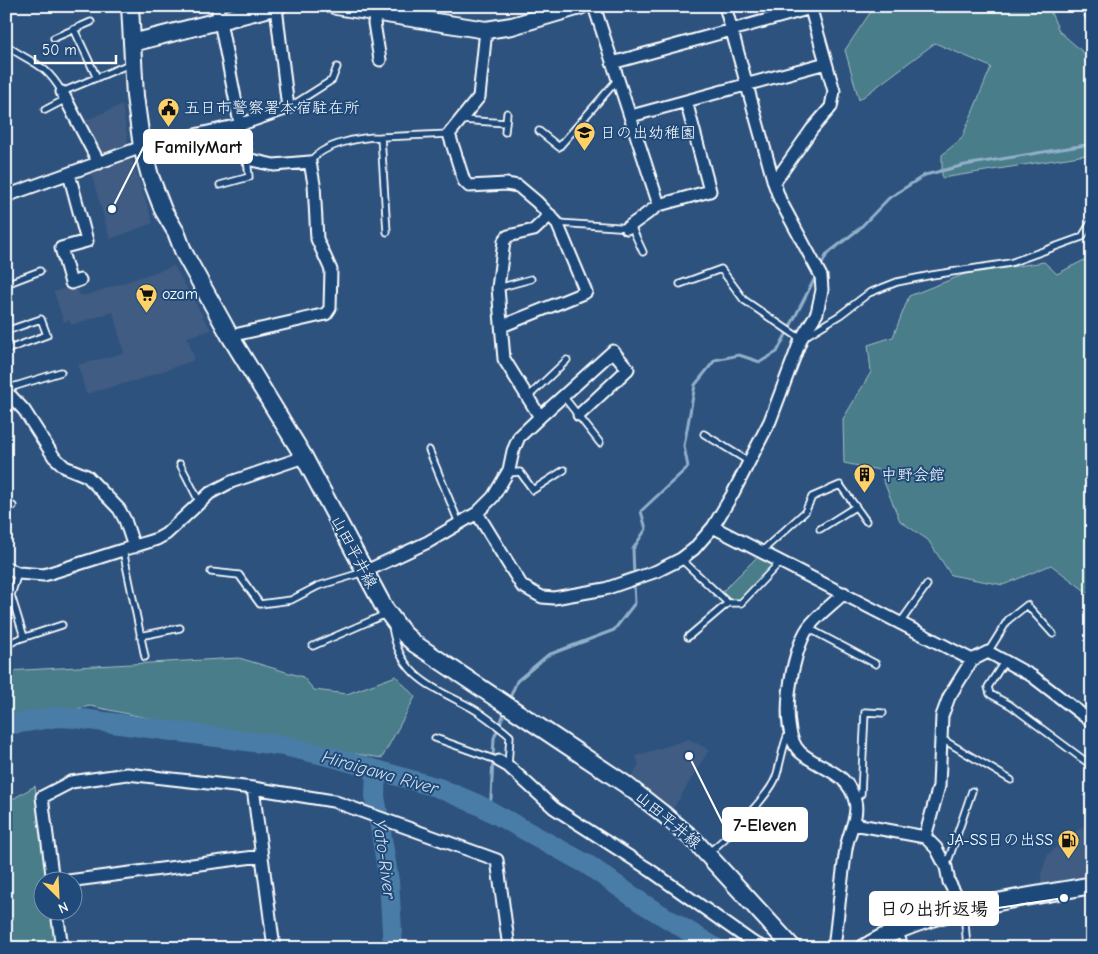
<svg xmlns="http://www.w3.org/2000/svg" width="1098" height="954" font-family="'Comic Neue','Klee One',sans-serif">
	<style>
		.built { fill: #405c82 }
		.green { fill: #487d8a; stroke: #a4bec4 }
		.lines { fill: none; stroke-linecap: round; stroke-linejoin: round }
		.stream { stroke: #92b0ca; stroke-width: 3 }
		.river { stroke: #497ca6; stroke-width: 20 }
		.lane-casing { stroke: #fff; stroke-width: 9 }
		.street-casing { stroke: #fff; stroke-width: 15 }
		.secondary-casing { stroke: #fff; stroke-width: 20 }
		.lane { stroke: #1f4a7a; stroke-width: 5.5 }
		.street { stroke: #1f4a7a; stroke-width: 11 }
		.secondary { stroke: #1f4a7a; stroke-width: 16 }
		.labels { text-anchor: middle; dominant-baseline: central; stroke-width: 4; stroke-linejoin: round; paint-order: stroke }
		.poi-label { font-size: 16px; fill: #fff; stroke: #1f4a7a; text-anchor: start }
		.street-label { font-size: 16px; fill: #fff; stroke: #1f4a7a }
		.water-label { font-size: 18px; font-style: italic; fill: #d2dee9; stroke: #1f4a7a }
		.leader { fill: none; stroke: #fff; stroke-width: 2 }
		.callout-dot { fill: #fff; stroke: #1f4a7a; stroke-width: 2 }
		.callout { fill: #fff; stroke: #fff; stroke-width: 2 }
		.callout-label { font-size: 18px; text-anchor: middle; font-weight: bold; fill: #111 }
	</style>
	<rect width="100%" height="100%" fill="#2e527e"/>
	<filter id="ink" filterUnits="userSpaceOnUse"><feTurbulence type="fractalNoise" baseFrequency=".02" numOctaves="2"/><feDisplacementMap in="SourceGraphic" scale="10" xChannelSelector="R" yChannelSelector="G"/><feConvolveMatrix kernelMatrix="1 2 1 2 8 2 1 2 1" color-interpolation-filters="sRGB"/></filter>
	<g filter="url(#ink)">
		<path class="built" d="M122,105L128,141L125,149L100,157L82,122Z
			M127,159L133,162L153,223L110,239L91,172Z
			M174,266L211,330L187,337L194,357L192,361L137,380L86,394L78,365L124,353L113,312L71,325L69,320L64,322L54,292L76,285L79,294L84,296Z
			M689,739L709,750L671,812L630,779L639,764L636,756Z
			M1083,826L1087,847L1092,846V875L1041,885V874L1048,854Z"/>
		<path class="green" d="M883,6H1048L1059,31L1092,60V154L942,178V155L962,138L991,67L935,43L859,100L845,50L870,13Z
			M1092,256V596L1051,565L1003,585L951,575L928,540L900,521L879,470L844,463L843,419L871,372L868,345L893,337L909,296L965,274L1044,262L1057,274Z
			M758,556L774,564L740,600L732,601L722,592Z
			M239,658L303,677L314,690L347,694L396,676L415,697L382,758L209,731L90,706L6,724V671Z
			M35,786L48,881L42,882V912H52L56,948H6V803Z"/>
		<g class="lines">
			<path class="stream" d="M820,268L827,254L859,229L889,198L925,175L965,165L1092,144
				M634,577L633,549L646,529L641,511L688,467L684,446L695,385L715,360L739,355L760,362L777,352L817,274
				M509,700L517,681L548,655L614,630L635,603L634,583
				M489,811L491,798L494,738L505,711"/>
			<path class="river" d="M6,725L57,717L75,718L284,746L332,757L439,788L479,805L588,865L642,903L716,948
				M376,770L375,796L389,881L393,948"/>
			<defs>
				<path id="lane" d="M74,29L97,78
					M54,38L91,22
					M6,45C31,64 44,61 62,92L132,63
					M288,108L332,80L337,67
					M45,110L66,99
					M461,120L506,123L507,113
					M539,131L559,147L618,79
					M505,132L506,123
					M310,162C323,144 359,137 381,137
					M220,185L249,177L247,159
					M558,223L632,228L643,252
					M387,232L381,137L449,134
					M6,284L40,271
					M680,284L721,269L744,300L801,339L840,315L869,293L897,282L932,275L1010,263L1082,237L1092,221
					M498,288L531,279
					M6,331L41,319L47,335L6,350
					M6,389L61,372
					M529,396L567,360
					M563,396L600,443
					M704,434L748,461
					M429,450L459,523
					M180,464L199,501
					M508,473L520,472L533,490L564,470
					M6,508L13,506
					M820,529L855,507
					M123,550L145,657
					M762,551L805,512L812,497L840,485L866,521
					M681,559L728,603L688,637
					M211,572L239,575L260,604L291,600L318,586L364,572
					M18,573L11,595L24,637
					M728,603H741L780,562
					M900,623L927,585
					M392,626C399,677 433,687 472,708C486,716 498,726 510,736L508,766
					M808,628L876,664
					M140,636L180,628
					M6,646L16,640L62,625
					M313,646L386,614
					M988,652L1008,620L1027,605L1053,634
					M1004,662L988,687L990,694L1010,705L1092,766
					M435,738L499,761
					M942,739L1011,780
					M854,799L861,794L865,712L883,713
					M709,852C725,840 770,795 776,777C781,762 782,747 789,732
					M946,867L972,791
					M964,910L967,948
					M899,931L906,948"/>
				<path id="street" d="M217,6L247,159L274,165L310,162L314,184L317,239L331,270L330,308L326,314L230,336
					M594,6L659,205L710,191L686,101
					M1088,6L1092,16
					M376,13L374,23L380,60
					M486,30L479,97L449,134L464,181L469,186L506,184L518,186L537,202L557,223L586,292L502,326
					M612,63L811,8
					M62,92L99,163
					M631,116L826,63
					M69,174L87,241L61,248L71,283L80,280
					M774,183L812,129L831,107L834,91L810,6
					M6,196L142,147L239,125L288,108L276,7
					M627,228L659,205
					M6,391L24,410L54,457L65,467L87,476L119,509L125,520L134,547
					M540,417L613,351L628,369L579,415
					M477,513L522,586L542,597L554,598L605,589L657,571L681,559L694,549L713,527L732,495L770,421L801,339L817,313L822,290L821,276L780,200L774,183L725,6
					M713,527L972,660L988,652L1032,676L1092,722
					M6,568L18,573L44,575L157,539L166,534L210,493L231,482L304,457
					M364,572L428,542L477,513L493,497L509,470L513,451L519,437L540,417L504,359L498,288L504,241L508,236L534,230L550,215
					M499,761L508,766L554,808L647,868L752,942L765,948
					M253,788L274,948
					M854,824L925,837L936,848L946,867L949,882L964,910
					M925,837L939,786L942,716L949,697L972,660
					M53,882L42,797L71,782L127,774L253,788L333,801L497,860L509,948
					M60,882L262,856
					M57,912L62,948
					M834,948C838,915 841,882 846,849C848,833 859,817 855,801C848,771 819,769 800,752C777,730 792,651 808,628C817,615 833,604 844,593"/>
				<path id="secondary" d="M130,6L135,96L142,147L150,176L163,210L176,232L184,253L230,336L304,457L385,609L404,634L415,644L625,784L662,813L694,840L793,948
					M336,6L486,30L512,26L580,6
					M132,43L278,6
					M864,948C927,908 1019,899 1092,885"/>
			</defs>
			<use href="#lane" class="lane-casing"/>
			<use href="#street" class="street-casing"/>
			<use href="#secondary" class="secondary-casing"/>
			<use href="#lane" class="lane"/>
			<use href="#street" class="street"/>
			<use href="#secondary" class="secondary"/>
		</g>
	</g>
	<defs>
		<symbol id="civic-pin" viewBox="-11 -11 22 30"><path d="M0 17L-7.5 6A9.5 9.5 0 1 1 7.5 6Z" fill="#ffd166" stroke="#1f4a7a"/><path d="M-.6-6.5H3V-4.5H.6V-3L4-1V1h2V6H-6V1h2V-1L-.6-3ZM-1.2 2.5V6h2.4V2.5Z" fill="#111"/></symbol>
		<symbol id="school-pin" viewBox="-11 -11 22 30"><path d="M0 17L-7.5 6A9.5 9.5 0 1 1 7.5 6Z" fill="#ffd166" stroke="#1f4a7a"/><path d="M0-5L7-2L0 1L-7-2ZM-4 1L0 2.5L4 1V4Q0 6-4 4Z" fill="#111"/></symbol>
		<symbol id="supermarket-pin" viewBox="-11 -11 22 30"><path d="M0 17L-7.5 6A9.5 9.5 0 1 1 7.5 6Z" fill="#ffd166" stroke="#1f4a7a"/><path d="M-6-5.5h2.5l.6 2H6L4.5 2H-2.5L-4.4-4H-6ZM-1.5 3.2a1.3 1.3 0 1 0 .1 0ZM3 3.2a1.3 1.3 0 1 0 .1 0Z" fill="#111"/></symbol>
		<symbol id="building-pin" viewBox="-11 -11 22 30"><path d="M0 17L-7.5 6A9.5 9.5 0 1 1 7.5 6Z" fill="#ffd166" stroke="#1f4a7a"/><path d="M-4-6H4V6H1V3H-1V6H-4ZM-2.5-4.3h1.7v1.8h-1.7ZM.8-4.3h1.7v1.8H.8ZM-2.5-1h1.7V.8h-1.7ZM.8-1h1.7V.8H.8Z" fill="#111"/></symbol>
		<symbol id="fuel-pin" viewBox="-11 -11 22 30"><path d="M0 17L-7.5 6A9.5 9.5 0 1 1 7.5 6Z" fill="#ffd166" stroke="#1f4a7a"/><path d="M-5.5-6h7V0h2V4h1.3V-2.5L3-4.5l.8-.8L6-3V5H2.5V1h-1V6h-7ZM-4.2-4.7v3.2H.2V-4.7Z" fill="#111"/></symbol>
	</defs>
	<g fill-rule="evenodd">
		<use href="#civic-pin" x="156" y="96" width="25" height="34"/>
		<use href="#school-pin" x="572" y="120" width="25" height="34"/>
		<use href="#supermarket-pin" x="134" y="282" width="25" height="34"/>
		<use href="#building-pin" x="852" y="462" width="25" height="34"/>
		<use href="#fuel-pin" x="1056" y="828" width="25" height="34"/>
	</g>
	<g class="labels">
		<g class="poi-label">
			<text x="184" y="108">五日市警察署本宿駐在所</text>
			<text x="600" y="133">日の出幼稚園</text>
			<text x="162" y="294">ozam</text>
			<text x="881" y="475">中野会館</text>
			<text x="1053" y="840" text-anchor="end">JA-SS日の出SS</text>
		</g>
		<g class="street-label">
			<text transform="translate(354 552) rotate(62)">山田平井線</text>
			<text transform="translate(668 820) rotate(40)">山田平井線</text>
		</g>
		<g class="water-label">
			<text transform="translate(380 773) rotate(16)">Hiraigawa River</text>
			<text transform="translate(384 859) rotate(82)">Yato-River</text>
		</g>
	</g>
	<path class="leader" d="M112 209L144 146M689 756L723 824M1064 898L998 908"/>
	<g class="callout-dot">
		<circle cx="112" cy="209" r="5"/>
		<circle cx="689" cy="756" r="5"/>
		<circle cx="1064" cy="898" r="5"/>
	</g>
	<g class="callout">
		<rect x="144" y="130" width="108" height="33" rx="5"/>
		<rect x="723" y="808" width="84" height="33" rx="5"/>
		<rect x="870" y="892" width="128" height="33" rx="5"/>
	</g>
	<g class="callout-label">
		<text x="198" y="153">FamilyMart</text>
		<text x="765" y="831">7-Eleven</text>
		<text x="934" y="915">日の出折返場</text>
	</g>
	<rect width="1098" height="954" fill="none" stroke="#1f4a7a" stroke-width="25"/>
	<rect x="12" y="12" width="1073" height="929" fill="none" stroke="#fff" stroke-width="2" filter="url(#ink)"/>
	<g transform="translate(58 896) rotate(156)"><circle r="24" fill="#1f4a7a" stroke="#7992af"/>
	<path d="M0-4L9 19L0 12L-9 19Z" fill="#ffd166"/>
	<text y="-8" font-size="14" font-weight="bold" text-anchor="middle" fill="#ffffff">N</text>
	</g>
	<path d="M35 55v8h81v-8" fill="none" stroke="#ffffff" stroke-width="2.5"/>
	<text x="42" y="55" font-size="15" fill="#ffffff" stroke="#1f4a7a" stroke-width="4" paint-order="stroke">50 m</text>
</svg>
